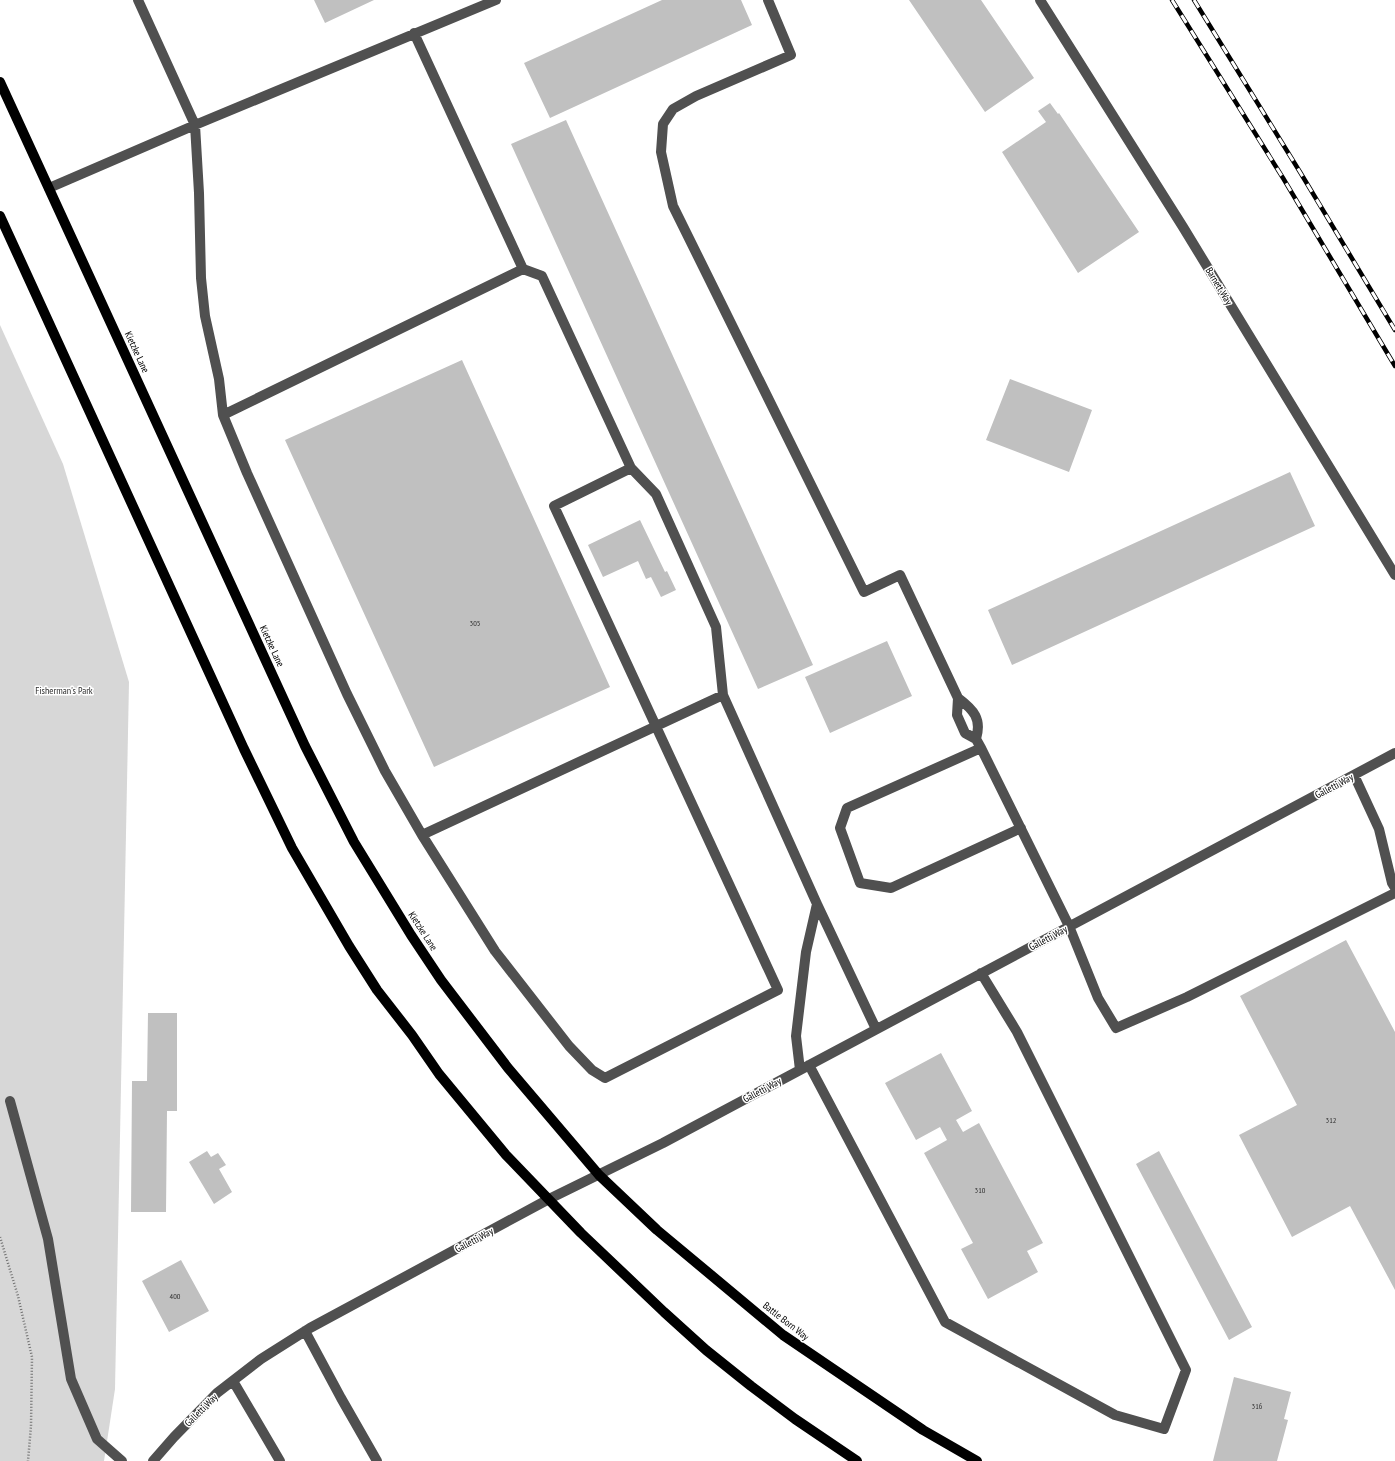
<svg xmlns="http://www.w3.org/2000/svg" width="1395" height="1461" font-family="'PT Sans Narrow',sans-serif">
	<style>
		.green { fill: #d7d7d7 }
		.building { fill: #c0c0c0 }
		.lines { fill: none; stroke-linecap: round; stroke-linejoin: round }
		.path { stroke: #727272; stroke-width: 2.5; stroke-dasharray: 1 2; stroke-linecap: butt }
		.minor { stroke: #505050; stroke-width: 10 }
		.major { stroke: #000; stroke-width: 10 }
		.rail-casing { stroke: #000; stroke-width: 4.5 }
		.rail { stroke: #fff; stroke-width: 3; stroke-dasharray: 9; stroke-linecap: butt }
		.labels { text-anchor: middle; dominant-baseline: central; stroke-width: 3; stroke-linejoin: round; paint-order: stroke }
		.number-label { font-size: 8px; fill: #303030 }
		.street-label { font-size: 10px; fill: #000; stroke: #fff }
		.park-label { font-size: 10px; fill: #2e2e2e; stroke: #fff }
	</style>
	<rect width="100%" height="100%" fill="#fff"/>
	<path class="green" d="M0,325L63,464L129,682L115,1389L104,1461H0Z"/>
	<path class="building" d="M314,0H374L325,23Z
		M662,0H741L752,25L550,118L524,63Z
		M909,0H981L1034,78L985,112Z
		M1050,103L1058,114L1059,113L1139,232L1078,273L1002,152L1046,122L1038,111Z
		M566,120L813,665L758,689L511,144Z
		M462,360L610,687L434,767L285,440Z
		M1010,379L1092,410L1069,472L986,440Z
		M1290,472L1315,526L1012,665L988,610Z
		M640,520L665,572L667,571L676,590L661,597L651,577L646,579L638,561L603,577L588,545Z
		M887,641L912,696L830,733L805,677Z
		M1346,940L1395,1032V1290L1350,1206L1292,1237L1239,1135L1297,1105L1240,996Z
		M148,1013H177V1111H167L166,1212H131L132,1081H147Z
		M941,1053L972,1111L956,1120L963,1132L979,1123L1043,1243L1027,1251L1038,1272L988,1299L961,1249L973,1243L924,1153L947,1140L940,1127L916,1140L885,1083Z
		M207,1151L211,1157L218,1153L226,1165L219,1169L232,1192L214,1204L189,1162Z
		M1159,1151L1252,1327L1229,1340L1136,1164Z
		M181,1260L209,1311L169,1332L142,1281Z
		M1234,1377L1291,1392L1284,1419L1288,1420L1277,1461H1213Z"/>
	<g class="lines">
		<path class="path" d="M0,1237L18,1296L32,1357L31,1426L28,1461"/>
		<path class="minor" d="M138,0L195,125L199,193L201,278L205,316L219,379L223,415L247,473L347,694L385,771L422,835L495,951L569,1046L592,1070L605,1078L778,990L554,506L631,468
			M768,0L791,55L696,96L673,109L663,124L661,152L673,206L864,592L900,575L958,698
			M1040,0L1183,227L1395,575
			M414,33L523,269L542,276L631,468L656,494L716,627L723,695L817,904L876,1029
			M49,188L195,125L496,0
			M223,415L523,269
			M976,739C982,719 974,710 958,698L957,715L965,733L976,739L981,748L1069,926L1098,998L1116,1028L1187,997L1395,893
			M981,748L847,808L840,828L860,883L891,888L1021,828
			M1354,775L1379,829L1392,883L1395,888
			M422,835L723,695
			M809,1065L945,1322L1115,1415L1164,1429L1186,1370L1017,1032L981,973
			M800,1070L796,1036L806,952L817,904
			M10,1101L48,1239L71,1379L97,1439L122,1461
			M305,1331L341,1398L377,1461
			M233,1381L280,1461
			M153,1461L174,1437L217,1393L261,1359L310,1328L549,1199L663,1143L1395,753"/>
		<path class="major" d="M0,82L305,746L354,842L411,935L441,980L508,1068L599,1175L657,1230L783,1335L923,1430L977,1461
			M0,216L244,749L292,848L349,946L377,990L412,1035L439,1074L506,1155L581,1233L664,1312L706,1350L751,1386L795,1419L857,1461"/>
		<defs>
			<path id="rail" d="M1172,0L1283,178L1395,366
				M1194,0L1300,172L1395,330"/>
		</defs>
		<use href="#rail" class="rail-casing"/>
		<use href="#rail" class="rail"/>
	</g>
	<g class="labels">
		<g class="number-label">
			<text x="475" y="623">305</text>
			<text x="1331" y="1120">312</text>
			<text x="980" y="1190">310</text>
			<text x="175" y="1296">400</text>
			<text x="1257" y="1406">316</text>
		</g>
		<g class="street-label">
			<text transform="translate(1219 286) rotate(59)">Barnett Way</text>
			<text transform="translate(137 352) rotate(65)">Kietzke Lane</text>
			<text transform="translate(272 646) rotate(65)">Kietzke Lane</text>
			<text transform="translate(1334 786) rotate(-28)">Galletti Way</text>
			<text transform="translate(423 931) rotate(57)">Kietzke Lane</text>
			<text transform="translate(1048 938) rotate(-28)">Galletti Way</text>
			<text transform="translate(762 1090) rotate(-28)">Galletti Way</text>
			<text transform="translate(474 1240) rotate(-28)">Galletti Way</text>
			<text transform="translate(786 1321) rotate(38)">Battle Born Way</text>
			<text transform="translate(201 1410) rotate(-45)">Galletti Way</text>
		</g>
		<g class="park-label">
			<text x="64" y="690">Fisherman's Park</text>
		</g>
	</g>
</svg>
